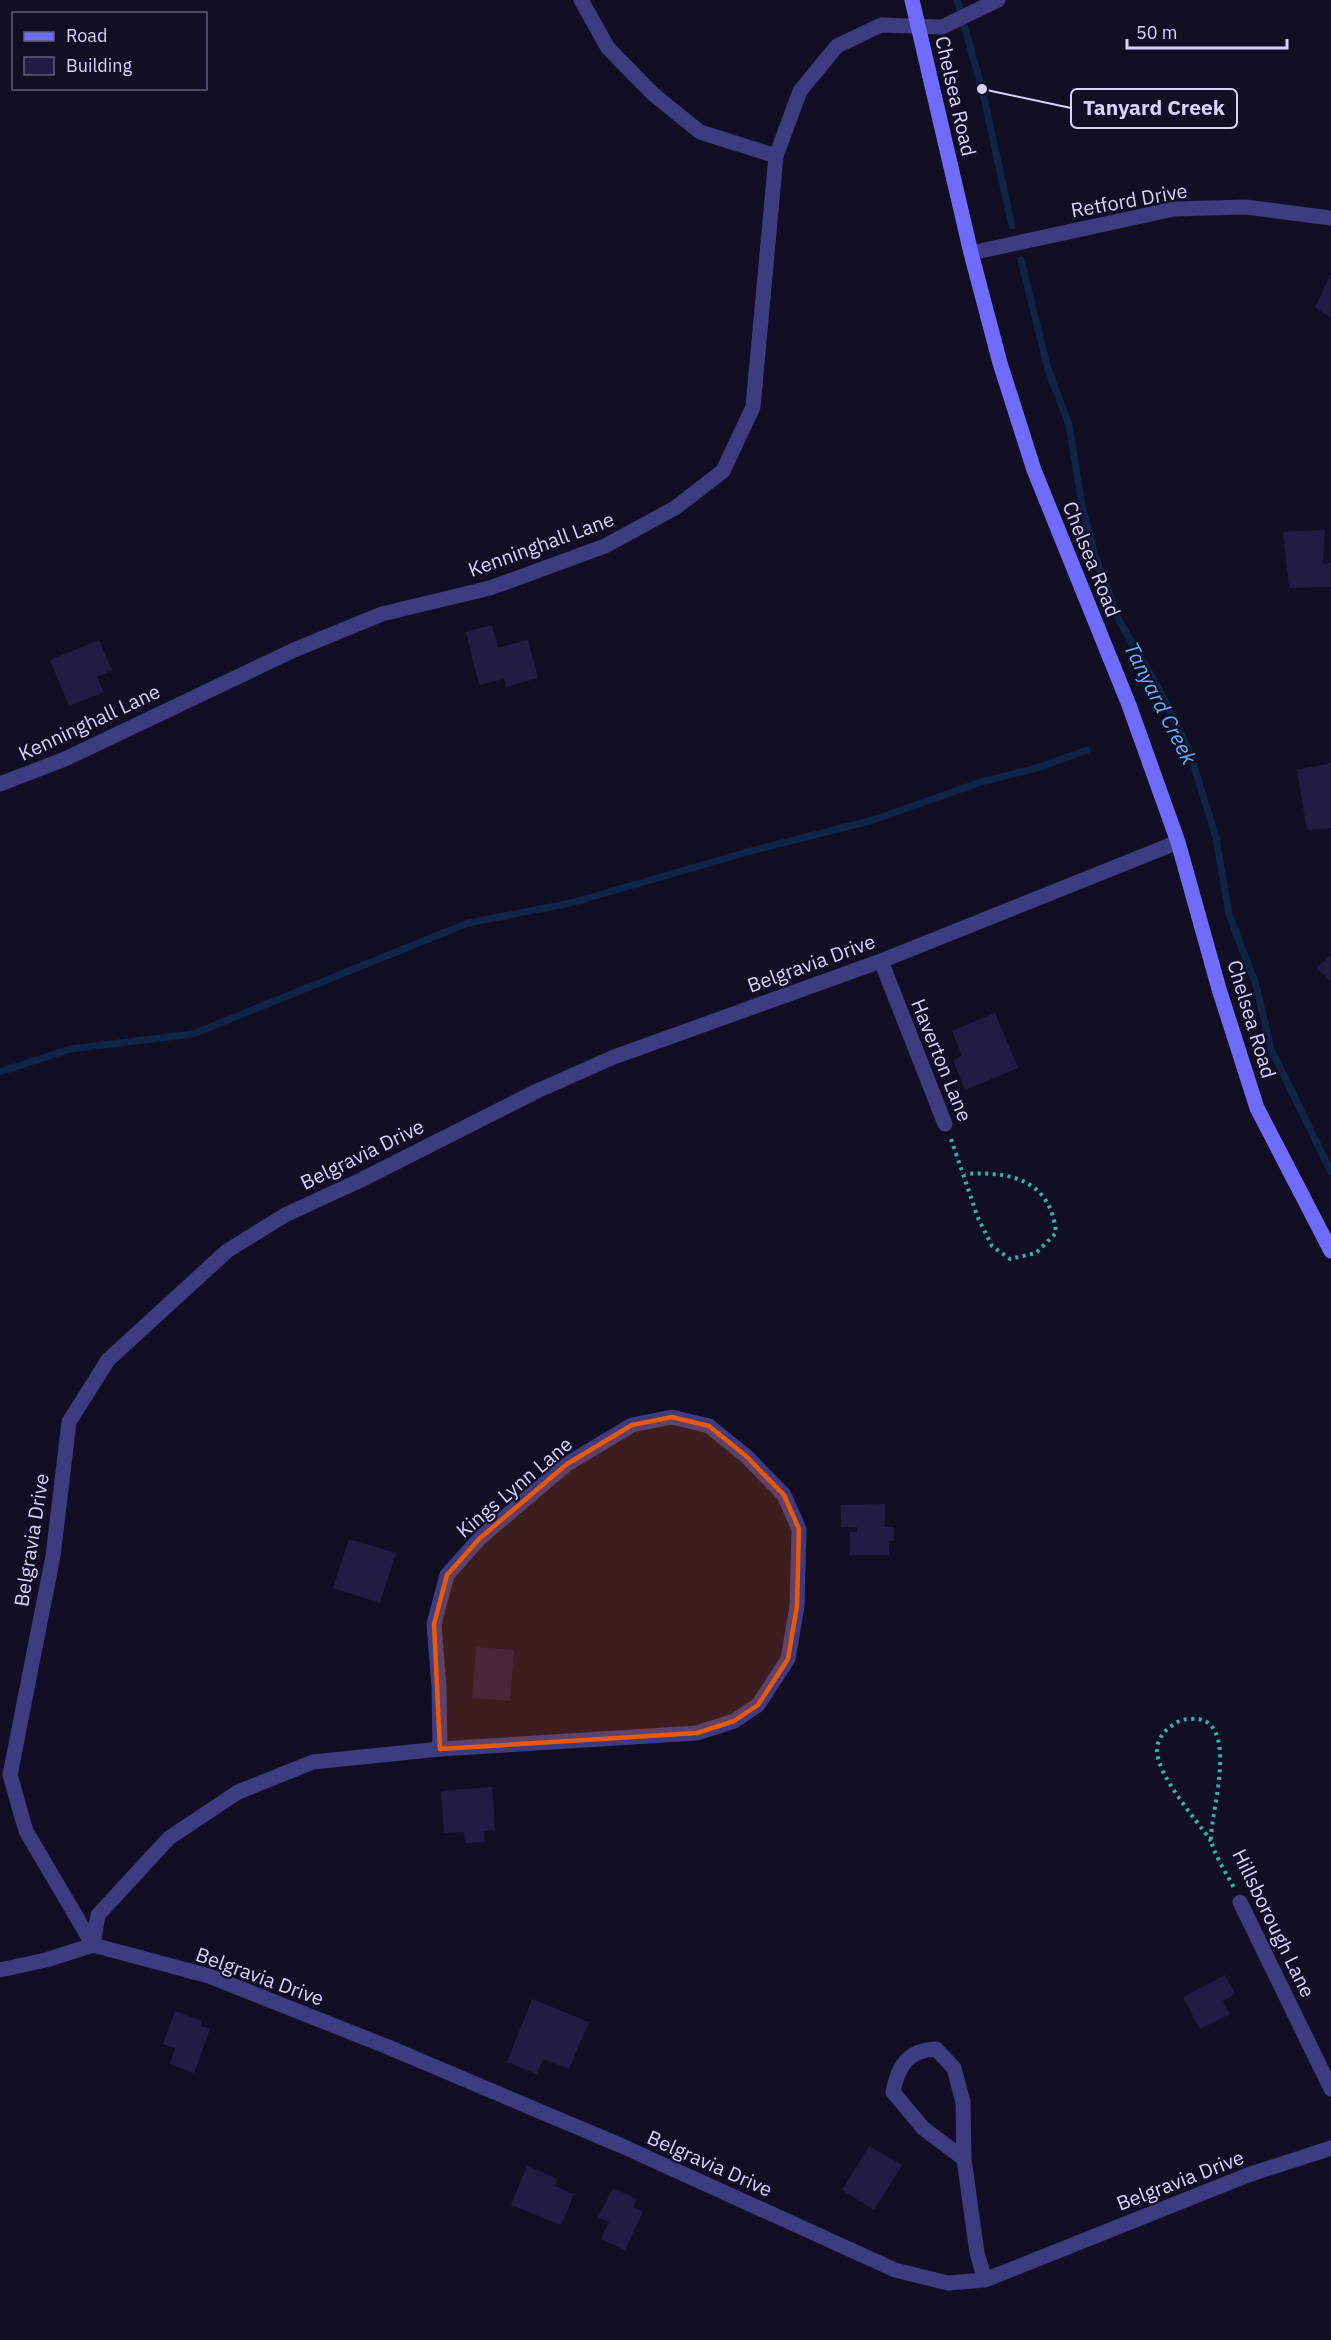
<svg xmlns="http://www.w3.org/2000/svg" width="1331" height="2340" font-family="'IBM Plex Sans',sans-serif">
	<style>
		.lines { fill: none; stroke-linecap: round; stroke-linejoin: round }
		.stream { stroke: #0f2447; stroke-width: 7 }
		.building { fill: #241b44 }
		.path { stroke: #32b3ab; stroke-width: 4; stroke-dasharray: 3 4.5; stroke-linecap: butt }
		.street { stroke: #3e3b81; stroke-width: 15 }
		.secondary { stroke: #706cfb; stroke-width: 15 }
		.marked { fill: #e8590c; fill-opacity: 0.2; stroke: #e8590c; stroke-width: 4.5; stroke-linejoin: round }
		.labels { text-anchor: middle; dominant-baseline: central; stroke-width: 4.5; stroke-linejoin: round; paint-order: stroke }
		.street-label { font-size: 20px; fill: #d8d3fe; stroke: #120f24 }
		.water-label { font-size: 21px; font-style: italic; fill: #63b4fb; stroke: #120f24 }
		.leader { fill: none; stroke: #d8d3fe; stroke-width: 2 }
		.callout-dot { fill: #d8d3fe; stroke: #120f24; stroke-width: 2 }
		.callout { fill: #120f24; stroke: #d8d3fe; stroke-width: 2 }
		.callout-label { font-size: 21px; text-anchor: middle; font-weight: bold; fill: #d8d3fe }
	</style>
	<rect width="100%" height="100%" fill="#120f24"/>
	<g class="lines">
		<path class="stream" d="M957,0L982,89L1012,226
			M1021,260L1048,369L1069,425L1082,505L1095,556L1119,620L1159,689L1190,753L1216,838L1229,914L1256,985L1271,1049L1331,1172
			M0,1072L70,1049L193,1034L468,923L571,903L751,851L873,820L981,782L1040,767L1087,750"/>
	</g>
	<path class="building" d="M1331,274V318L1315,307Z
		M1325,530L1323,564L1331,563V587L1289,588L1283,532Z
		M492,625L498,648L528,640L538,678L506,687L504,679L479,685L466,632Z
		M99,640L112,670L97,677L104,692L69,706L50,660Z
		M1331,763V828L1307,830L1297,770Z
		M1331,955V981L1317,968Z
		M995,1013L1018,1068L965,1090L953,1060L962,1056L952,1031Z
		M885,1504V1527H894V1541H889V1555H850V1532H857V1527H841V1505Z
		M349,1539L396,1553L380,1603L333,1588Z
		M476,1647L514,1650L510,1701L472,1698Z
		M492,1787L495,1830L484,1831L485,1842L465,1843L464,1832L444,1833L441,1791Z
		M1225,1975L1235,1994L1223,2001L1230,2014L1200,2029L1183,1997Z
		M532,1999L589,2022L569,2069L543,2059L537,2074L507,2062Z
		M175,2011L202,2021L201,2026L210,2029L194,2073L170,2064L175,2048L163,2044Z
		M869,2146L902,2165L874,2210L842,2190Z
		M527,2166L558,2179L555,2186L574,2194L561,2225L511,2205Z
		M613,2188L637,2199L633,2207L643,2211L625,2250L601,2239L609,2222L598,2217Z"/>
	<g class="lines">
		<path class="path" d="M951,1139L978,1218L992,1246L1010,1259L1036,1253L1056,1233C1051,1180 1011,1171 965,1174
			M1211,1841C1196,1819 1157,1776 1157,1750C1157,1741 1163,1732 1170,1727C1177,1722 1181,1719 1190,1719C1242,1714 1211,1811 1211,1838C1211,1850 1228,1876 1234,1888"/>
		<path class="street" d="M581,0L608,48L653,94L700,132L776,156
			M971,253L1174,209L1246,207L1331,218
			M0,784L65,759L294,650L382,614L490,588L605,546L675,508L723,471L753,407L776,156L800,91L837,46L881,25L942,27L998,0
			M1178,842L881,961L614,1057L537,1091L361,1180L285,1215L227,1251L108,1360L69,1422L53,1556L10,1775L26,1831L93,1945L209,1976L388,2047L622,2146L895,2270L948,2283L985,2280L1248,2175L1331,2148
			M881,961L945,1124
			M672,1417L709,1426L746,1456L784,1495L799,1529L797,1606L788,1659L758,1705L734,1721L697,1733L440,1749L439,1687L434,1624L447,1575L480,1538L567,1464L632,1425Z
			M1240,1902L1331,2089
			M93,1945L98,1915L169,1838L238,1792L313,1762L440,1749
			M0,1970L46,1960L93,1945
			M964,2159L923,2128L893,2092C898,2066 908,2050 936,2049L954,2068L963,2102L964,2159L977,2253L985,2280"/>
		<path class="secondary" d="M912,0L971,253L1000,363L1034,470L1129,705L1178,842L1219,989L1257,1108L1331,1251"/>
	</g>
	<path class="marked" d="M672,1417L709,1426L746,1456L784,1495L799,1529L797,1606L788,1659L758,1705L734,1721L697,1733L440,1749L434,1624L447,1575L480,1538L567,1464L632,1425Z"/>
	<g class="labels">
		<g class="street-label">
			<text transform="translate(956 96) rotate(77)">Chelsea Road</text>
			<text transform="translate(1129 200) rotate(-10)">Retford Drive</text>
			<text transform="translate(541 544) rotate(-20)">Kenninghall Lane</text>
			<text transform="translate(1092 559) rotate(68)">Chelsea Road</text>
			<text transform="translate(89 722) rotate(-25)">Kenninghall Lane</text>
			<text transform="translate(811 963) rotate(-20)">Belgravia Drive</text>
			<text transform="translate(1252 1019) rotate(73)">Chelsea Road</text>
			<text transform="translate(942 1060) rotate(68)">Haverton Lane</text>
			<text transform="translate(362 1154) rotate(-26)">Belgravia Drive</text>
			<text transform="translate(514 1487) rotate(-40)">Kings Lynn Lane</text>
			<text transform="translate(31 1540) rotate(-81)">Belgravia Drive</text>
			<text transform="translate(1274 1923) rotate(64)">Hillsborough Lane</text>
			<text transform="translate(260 1976) rotate(20)">Belgravia Drive</text>
			<text transform="translate(710 2163) rotate(24)">Belgravia Drive</text>
			<text transform="translate(1180 2180) rotate(-21)">Belgravia Drive</text>
		</g>
		<g class="water-label">
			<text transform="translate(1161 703) rotate(63)">Tanyard Creek</text>
		</g>
	</g>
	<path class="leader" d="M982 89L1071 108"/>
	<circle class="callout-dot" cx="982" cy="89" r="6"/>
	<rect class="callout" x="1071" y="89" width="166" height="39" rx="6"/>
	<g class="callout-label">
		<text x="1154" y="115">Tanyard Creek</text>
	</g>
	<rect x="12" y="12" width="195" height="78" fill="#120f24" stroke="#615d7b" stroke-width="1.5"/>
	<rect x="24" y="32" width="30" height="9" fill="#706cfb" stroke="#615d7b" stroke-width="1.5"/>
	<text x="66" y="42" font-size="18" fill="#d8d3fe">Road</text>
	<rect x="24" y="57" width="30" height="18" fill="#241b44" stroke="#615d7b" stroke-width="1.5"/>
	<text x="66" y="72" font-size="18" fill="#d8d3fe">Building</text>
	<path d="M1127 39v9h160v-9" fill="none" stroke="#d8d3fe" stroke-width="3"/>
	<text x="1136" y="39" font-size="18" fill="#d8d3fe" stroke="#120f24" stroke-width="4.5" paint-order="stroke">50 m</text>
</svg>
